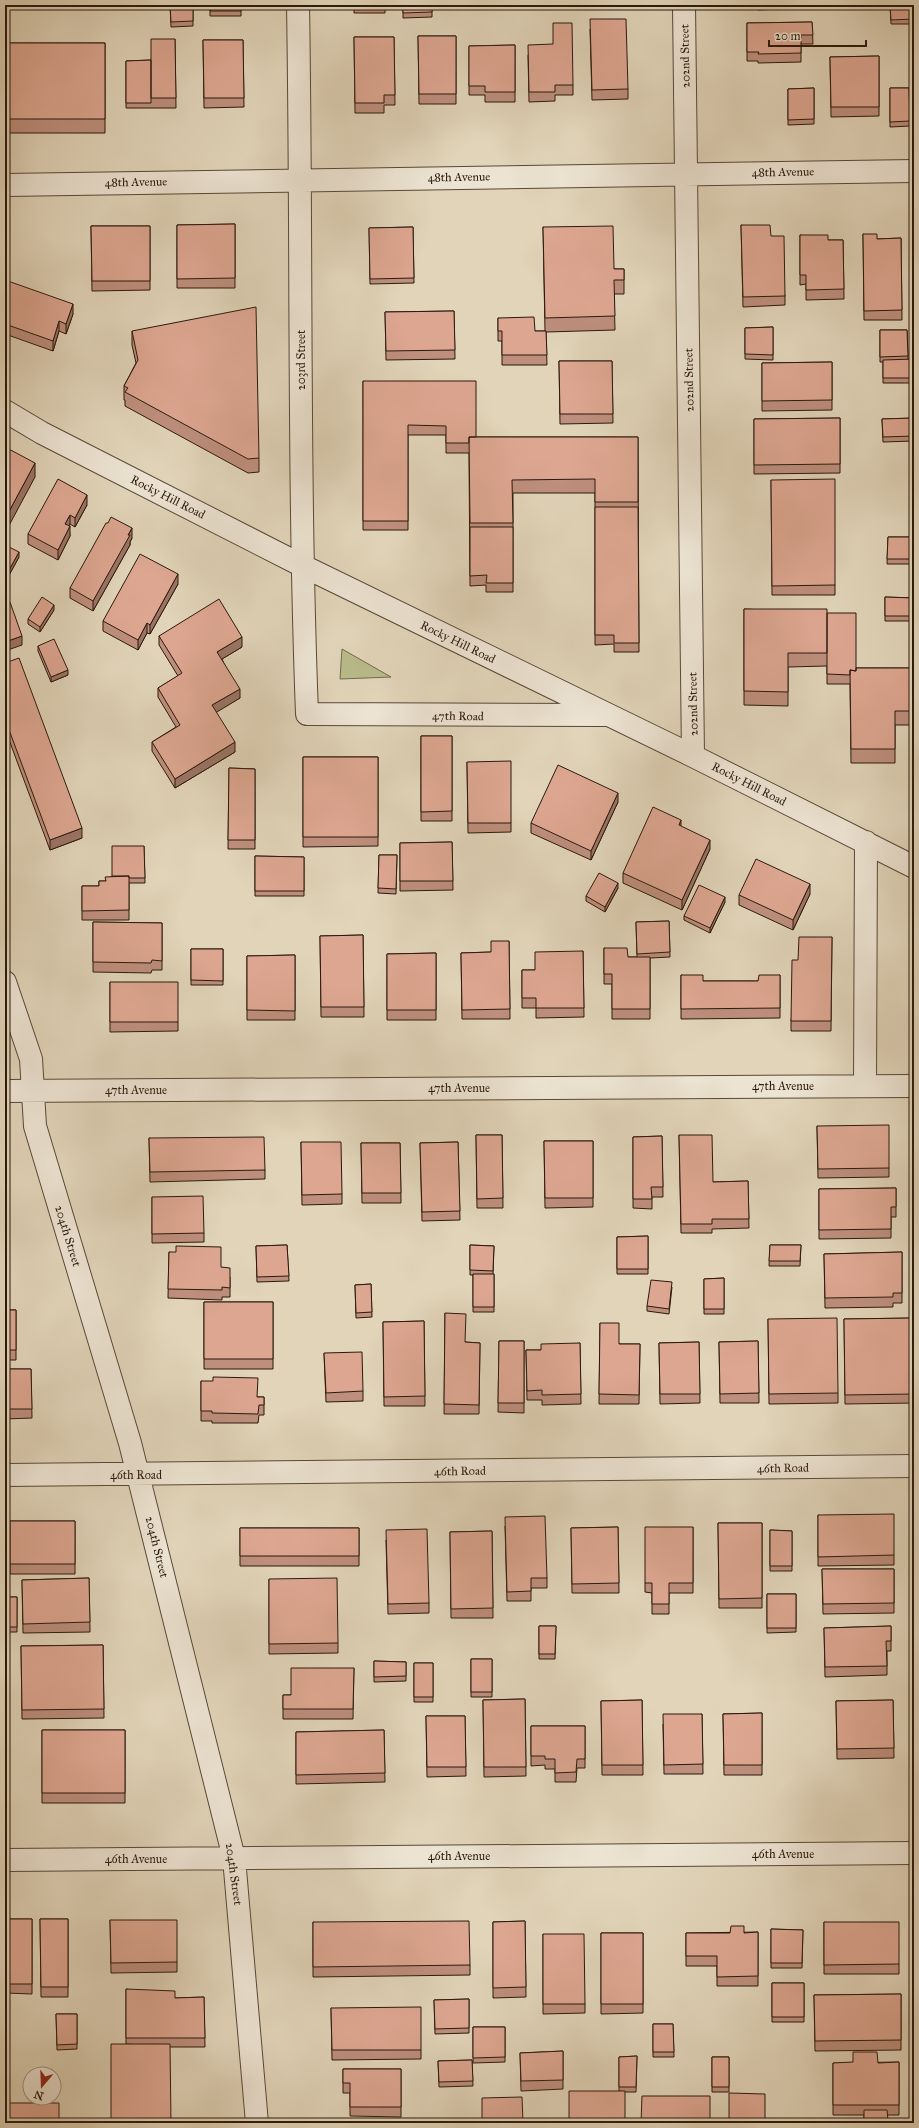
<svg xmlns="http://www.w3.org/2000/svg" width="919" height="2128" font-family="'IM FELL Great Primer',serif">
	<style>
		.green { fill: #b9bb8b; stroke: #726a4c }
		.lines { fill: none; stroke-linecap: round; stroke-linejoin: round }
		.minor-casing { stroke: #584838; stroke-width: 24 }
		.minor { stroke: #ece3d2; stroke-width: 22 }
		.wall { fill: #be8f7d; stroke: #2b190d }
		.shaded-wall { fill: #9b7466; stroke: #2b190d }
		.building { fill: #dda691; stroke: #2b190d }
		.labels { text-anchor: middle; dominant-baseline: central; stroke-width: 3; stroke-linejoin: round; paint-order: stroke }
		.street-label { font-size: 12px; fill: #2b190d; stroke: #ece3d2 }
	</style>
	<rect width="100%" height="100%" fill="#e1d4b9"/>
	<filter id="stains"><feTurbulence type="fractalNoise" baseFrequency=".005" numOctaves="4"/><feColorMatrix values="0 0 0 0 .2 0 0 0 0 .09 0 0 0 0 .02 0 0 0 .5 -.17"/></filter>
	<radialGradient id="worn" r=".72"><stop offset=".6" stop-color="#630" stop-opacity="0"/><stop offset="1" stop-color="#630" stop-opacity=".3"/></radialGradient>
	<path class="green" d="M342,649L391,677L340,679Z"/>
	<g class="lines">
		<defs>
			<path id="minor" d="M298,5C302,241 298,478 307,714L604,715
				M684,5L693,756
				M5,185L914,171
				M5,411L42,433L301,565L693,756L914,867
				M5,982L31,1059L35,1126L130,1443L234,1858L257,2123
				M865,1086L866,842
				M5,1091L914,1086
				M5,1475L914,1466
				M5,1860L914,1853"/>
		</defs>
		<use href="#minor" class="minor-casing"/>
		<use href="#minor" class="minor"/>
	</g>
	<path class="wall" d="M170,5H193V26L171,27Z
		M210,5H241V16H210Z
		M354,5H385V13H354Z
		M403,5H432V17L403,18Z
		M748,5H801V8L758,10V7L748,8Z
		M890,5H914V24H891Z
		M812,22L813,44H801V62L758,63V61H747V23Z
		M590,29L628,89V99L592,100Z
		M418,36H456V104H419Z
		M354,37H394L395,105H384V113H355Z
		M175,39L176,108H126V61L151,60Z
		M203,40H243L244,107L204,108Z
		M5,43H105V133H5Z
		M515,45V102H485V95H469V46Z
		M528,55L573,85V95H555V101L529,102Z
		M879,56V116L831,117L830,57Z
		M814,88V124L788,125V89Z
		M890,88H909L910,126L890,127Z
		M235,224V288H177V225Z
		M741,225L771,236L785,296V305L743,307Z
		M91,226H150V290L92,291Z
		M413,227L414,283L370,284L369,228Z
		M543,227L614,269H624V294H614L615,330L546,332L547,365H502V341H498V318L535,331H545Z
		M863,234L877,239L901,238L902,320H864Z
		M800,235L828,240H843L844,299L806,300V284L800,285Z
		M5,280L73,314L66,334L59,331L53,351L5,334Z
		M454,311L455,359L386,360L385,312Z
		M773,327V360L745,359V328Z
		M880,330H907L908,359H914V383H883V362H880Z
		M132,331L259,458V472L248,473L125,406V400H124V386L136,363L132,345Z
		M559,361H612L613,423L560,424Z
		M832,362V410L762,411V363Z
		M363,381L476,437H638L639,652H614V644L595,645V493H513V592H486V585L470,586L469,453H446V435H408V530H363Z
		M840,418V473L754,474V419Z
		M914,418V441L883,442L882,419Z
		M771,480L835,585V595H772Z
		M87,505L75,527L70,524L69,526L70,536L58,560L28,544V534Z
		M888,537H914V564H887Z
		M132,538L130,542V545L93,611L70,598V588Z
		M5,545L19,557L8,577L5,576Z
		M178,584L150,634L147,633L138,650L103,631V621Z
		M885,597L914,598V621H885Z
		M744,609L827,613L856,668H914V725H895V763H851L850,684H827V666L788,667V706L744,705Z
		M54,610L40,632L28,624V619Z
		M159,636L242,647L222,659L240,698L216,712L235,752L175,788L152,751V742L176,727L158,697V688L178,676L159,645Z
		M38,646L68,675L51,682L38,651Z
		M5,663L82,838L50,850L5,729Z
		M421,736H452V821H421Z
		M303,757H378V846L303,847Z
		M467,762L511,823V832L468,833Z
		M229,768L255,769V849H228Z
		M618,802L591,860L531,833V823Z
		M681,827L710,849L682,910L623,883V873Z
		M452,842L453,890L400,891V843Z
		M144,846L145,883H129V920H82V886H99V881H105L112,876Z
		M379,855H397L396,894L378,893Z
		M255,856L304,857V896H255Z
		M618,888L605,912L586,901V896Z
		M810,894L793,930L739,905V895Z
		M725,902L710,933L684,920V916Z
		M669,921L670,957L650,958V1019H612V984H604V948L628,957H637L636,922Z
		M93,922L162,923V970H152L151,973L93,972Z
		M363,935L364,1017H321L320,936Z
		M832,937L831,1031H791V1021L798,960Z
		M509,941L510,1019H462L461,953L491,952Z
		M191,949H223V985H191Z
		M583,951L584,1017L536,1018V1008H522V970H535Z
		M436,953V1020H387V954Z
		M295,955V1020H247V956Z
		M681,975L703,981H758L780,975V1018L681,1019Z
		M110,982L178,1022V1031L110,1032Z
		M817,1126L889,1168V1177L818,1178Z
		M476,1135H502L503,1208H477Z
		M679,1135L713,1182L748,1181L749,1228L712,1229V1233H681Z
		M662,1136L663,1197H652V1209L633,1208V1137Z
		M149,1138L265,1170V1179L150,1182Z
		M544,1141H593V1207L545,1208Z
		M301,1142L342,1194V1204L302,1205Z
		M458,1142L460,1220L422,1221L420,1143Z
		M361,1143H400L401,1203H362Z
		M896,1188V1217H891V1238L819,1239V1189Z
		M152,1197L204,1233V1242L152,1243Z
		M648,1236V1274H617V1237Z
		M287,1245L289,1281L257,1282L256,1246Z
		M470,1245L494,1246L493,1274H494V1312H473V1275H470Z
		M770,1245H801L800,1266H769Z
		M169,1252L221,1267L230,1277V1297H222V1300L168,1298Z
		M902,1252V1303H893V1307L825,1308L824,1254Z
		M724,1278V1314H704V1279Z
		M371,1284L372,1317L356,1318L355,1285Z
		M672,1287L669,1314L647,1311V1306Z
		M204,1302H273V1369H204Z
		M5,1310H16V1360H5Z
		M445,1313L465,1342L480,1343L479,1414H444Z
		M913,1318L914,1403L845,1404L844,1319Z
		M768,1319L838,1393V1403L769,1404Z
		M424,1321L425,1406H384L383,1322Z
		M600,1323L619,1344H640L639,1404H599Z
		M499,1341H524V1413L498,1412Z
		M758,1341L759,1403H720L719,1342Z
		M699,1342L700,1403L660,1404L659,1343Z
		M580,1343L581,1404L542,1405V1400H527L526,1350H541Z
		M324,1353L363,1391V1401L326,1402Z
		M5,1369H31L32,1418L5,1419Z
		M201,1381L257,1397H264V1415H259L258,1423H212V1421H201Z
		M818,1515L894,1555V1565L818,1566Z
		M10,1521H75V1574H10Z
		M718,1523H762V1608H719Z
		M505,1526L547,1578V1588H531V1601H507Z
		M618,1527L619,1593H572L571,1528Z
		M693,1527V1593H669V1614H652V1593L645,1592V1583Z
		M240,1528H359V1566H240Z
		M770,1530L792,1531V1571H770Z
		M492,1531L493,1618H451L450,1532Z
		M386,1540L429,1603V1613L388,1614Z
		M822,1569H894V1613L823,1614Z
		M89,1578L90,1632L23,1633L22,1580Z
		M269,1579L338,1643V1653L269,1654Z
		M767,1594H796V1632L767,1633Z
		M5,1597H17V1632H5Z
		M539,1626H556L555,1659H539Z
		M891,1626V1651H887V1675L825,1677L824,1628Z
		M103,1645L104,1718L22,1719L21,1646Z
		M471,1659H492V1697H471Z
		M374,1661L406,1662V1681L374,1682Z
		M414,1663H433V1702H414Z
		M354,1668L353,1719H283V1695H291Z
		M525,1699L526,1776L484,1777L483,1700Z
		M642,1700L643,1775H602L601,1701Z
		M893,1700L894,1758L837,1759L836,1701Z
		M762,1713V1775H724L723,1714Z
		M702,1714L703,1774H664L663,1724Z
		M426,1716H465L466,1776L427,1777Z
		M531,1726H585V1768H577L576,1782H555V1769H545V1765L531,1766Z
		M42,1730H125V1803H42Z
		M384,1730L385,1782L296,1784V1732Z
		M5,1919H32V1994L5,1993Z
		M40,1919H68V1997H41Z
		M110,1920L177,1962V1972L111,1973Z
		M525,1921L526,1997L493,1998V1922Z
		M313,1922L470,1965V1975L313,1977Z
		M824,1922L899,1964V1974H824Z
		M771,1929L803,1930L802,1968H771Z
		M758,1932V1986H717V1966H686V1933Z
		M601,1933H643V2013L601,2014Z
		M543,1934L585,2004V2013L543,2014Z
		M772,1983H804V2022H772Z
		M126,1989L175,1998L204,1997L205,2047H170L126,2044Z
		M901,1994V2050L815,2051L814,1995Z
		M469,1999V2033L435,2034L434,2000Z
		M331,2008L421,2050V2059L332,2060Z
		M56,2014H77V2049L57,2050Z
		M653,2024H673L674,2057H653Z
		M473,2027H505V2062L473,2063Z
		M563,2051V2089L521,2091L520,2053Z
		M637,2056L636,2092H625L619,2091V2057Z
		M712,2057H729V2092H712Z
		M472,2060L473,2086L439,2087L438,2061Z
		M899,2062V2115H887L888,2120L899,2123L864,2120V2115H833V2063Z
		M343,2069H401V2117L350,2116V2093H343Z"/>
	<path class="shaded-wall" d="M73,304V314L66,334V324Z
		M59,321V331L53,351V341Z
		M35,463V477L5,533V519Z
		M87,495V505L75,527V518Z
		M70,515V524L65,534V524Z
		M70,526V536L58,560V550Z
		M132,528V538L130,542V545L93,611V601Z
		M19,552V557L8,577V572Z
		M178,574V584L150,634V625Z
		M54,605V610L40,632V627Z
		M147,623V633L138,650V640Z
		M22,636V645L5,651V642Z
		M242,637V647L217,662V652Z
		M68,670V675L51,682V677Z
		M240,689V698L212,715V705Z
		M235,742V752L175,788V779Z
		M618,793V802L591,860V851Z
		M681,820V829L679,825Z
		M82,828V838L50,850V840Z
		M710,840V849L682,910V900Z
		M618,883V888L605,912V907Z
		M810,884V894L793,930V920Z
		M725,897V902L710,933V928Z"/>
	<path class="building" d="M170,5H193V21L171,22Z
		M210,5H241V11H210Z
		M354,5H385V8H354Z
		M403,5H432V12L403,13Z
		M890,5H914V19L891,20Z
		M590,19H626L628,89L592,90Z
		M812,22L813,35H801V53L758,54L759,52H747V23Z
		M553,23H572L573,85H555V92H529L528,45L553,44Z
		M418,36H456V94H419Z
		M354,37H394L395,95H384V103H355Z
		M151,39H175L176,98H151Z
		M203,40H243L244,98H204Z
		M5,43H105V119H5Z
		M515,45V92H485V86H469V46Z
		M879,56V107H831L830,57Z
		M151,60V103H126V61Z
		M814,88V119L788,120V89Z
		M890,88H909L910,121L890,122Z
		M235,224V278L177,279V225Z
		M741,225H770L771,236H784L785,296L743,297Z
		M91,226H150V281H92Z
		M613,226L614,269H624V280H614L615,316L545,318L543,227Z
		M413,227L414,278L370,279L369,228Z
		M863,234H877V239L901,238L902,310L864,311Z
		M800,235H828V240H843L844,289L806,290V275H800Z
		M5,280L73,304L66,324L59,321L53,341L5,324Z
		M256,307L259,458L248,459L125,392L128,388L124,386L138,360L132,331Z
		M454,311L455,350L386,351L385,312Z
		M534,317L535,331H546L547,355H502V331H498V318Z
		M773,327V355L745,354V328Z
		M880,330H907L908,356L880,357Z
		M914,359V378H883V360Z
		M559,361H612L613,414H560Z
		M832,362V400L762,401V363Z
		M363,381H476V437H469V443H446V426L408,425V521H363Z
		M840,418V464L754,465V419Z
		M914,418V436L883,437L882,419Z
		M469,437H638V502H595V479L512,480L513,523H470Z
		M5,447L35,463L5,519Z
		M58,479L87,495L75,518L70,515L65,524L70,526L58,550L28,534Z
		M835,479V585L772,586L771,480Z
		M595,507H638L639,643H614V635H595Z
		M111,517L132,528L128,535H130L93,601L70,588L106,523H108Z
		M470,527H513V583H486L487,575L470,576Z
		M888,537H914V559H887Z
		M5,545L19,552L8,572L5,571Z
		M140,554L178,574L150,625L147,623L138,640L103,621Z
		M42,597L54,605L40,627L28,619Z
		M885,597L914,598V616H885Z
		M219,599L242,637L217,652L240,689L212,705L235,742L175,779L152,742L180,725L158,688L182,673L159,636Z
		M10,602L22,636L5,642V604Z
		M744,609H827V653H788V692L744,691Z
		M827,613H856V671L850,670V675L827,674Z
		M54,639L68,670L51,677L38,646Z
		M19,658L82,828L50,840L5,719V663Z
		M856,668H914V711H895V749H851L850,670L856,671Z
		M421,736H452V811L421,812Z
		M303,757H378V837H303Z
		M511,761V823H468L467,762Z
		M558,765L618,793L591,851L531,823Z
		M229,768L255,769V840H228Z
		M653,807L681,820L679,825L710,840L682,900L623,873Z
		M452,842L453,881H400V843Z
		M112,846H144L145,878H129V876H112Z
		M379,855H397L396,889L378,888Z
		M255,856L304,857V891H255Z
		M756,859L810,884L793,920L739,895Z
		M599,873L618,883L605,907L586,896Z
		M129,876V910L82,911V886H99V881H106L105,877Z
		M699,885L725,897L710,928L684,916Z
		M669,921L670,952L637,954L636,922Z
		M93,922L162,923V961L152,960L151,963L93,962Z
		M363,935L364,1007H321L320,936Z
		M799,937H832L831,1021H791L792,960H798Z
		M491,941H509L510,1009L462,1010L461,953L491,952Z
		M604,948H627L628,957H650V1009H612V974H604Z
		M191,949H223V981L191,980Z
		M583,951L584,1008H536V998H522V970H535V952Z
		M436,953V1010H387V954Z
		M295,955V1011L247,1010V956Z
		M681,975H703V981H758L759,975H780V1008L681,1009Z
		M110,982H178V1022H110Z
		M889,1125V1168L818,1169L817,1126Z
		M476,1135H502L503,1198L477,1199Z
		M679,1135H712L713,1182L748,1181L749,1219H712V1224H681Z
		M662,1136L663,1187H651L652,1199H633V1137Z
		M264,1137L265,1170L150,1172L149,1138Z
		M544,1141H593V1198H545Z
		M301,1142H341L342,1194L302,1195Z
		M458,1142L460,1211L422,1212L420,1143Z
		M361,1143H400L401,1193H362Z
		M896,1188V1207H891V1229L819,1230V1189Z
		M203,1196L204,1233L152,1234V1197Z
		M648,1236V1269H617V1237Z
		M287,1245L289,1276L257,1277L256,1246Z
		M470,1245L494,1246L493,1271L470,1270Z
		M770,1245H801L800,1261H769Z
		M176,1246L221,1247V1267L230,1268V1288L222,1287V1290L168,1289L169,1252H176Z
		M902,1252V1293H893V1297L825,1298L824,1254Z
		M473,1274H494V1307H473Z
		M724,1278V1309H704V1279Z
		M651,1280L672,1282L669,1309L647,1306Z
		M371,1284L372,1312L356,1313L355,1285Z
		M204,1302H273V1359H204Z
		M5,1310H16V1350H5Z
		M445,1313L466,1314L465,1342L480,1343L479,1405L444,1404Z
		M837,1318L838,1393L769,1394L768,1319Z
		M913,1318L914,1394L845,1395L844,1319Z
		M424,1321L425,1396L384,1397L383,1322Z
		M600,1323H619V1344H640L639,1395L599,1394Z
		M499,1341H524V1403H498Z
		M758,1341L759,1393L720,1394L719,1342Z
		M699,1342L700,1394H660L659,1343Z
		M580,1343L581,1394L542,1395V1390L527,1391L526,1350H541V1344Z
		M362,1352L363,1391L326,1393L324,1353Z
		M5,1369H31L32,1409H5Z
		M213,1377L258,1378L257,1397H264V1405H259L258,1414L212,1413V1411H201V1381H213Z
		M894,1514V1555L818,1557V1515Z
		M545,1516L547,1578H531V1591L507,1592L505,1517Z
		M10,1521H75V1564H10Z
		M718,1523H762V1598L719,1599Z
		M618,1527L619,1583L572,1584L571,1528Z
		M645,1527H693V1583H669V1604H652V1583H645Z
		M240,1528H359V1556H240Z
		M427,1529L429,1603L388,1604L386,1530Z
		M770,1530L792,1531V1566H770Z
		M492,1531L493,1608L451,1609L450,1532Z
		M822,1569H894V1603L823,1604Z
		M89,1578L90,1622L23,1624L22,1580Z
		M337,1578L338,1643L269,1644V1579Z
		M767,1594H796V1628H767Z
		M5,1597H17V1627H5Z
		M539,1626H556L555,1654H539Z
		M891,1626V1641H886L887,1666L825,1667L824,1628Z
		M103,1645L104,1709L22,1710L21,1646Z
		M471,1659H492V1692H471Z
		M374,1661L406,1662V1676L374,1677Z
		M414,1663H433V1697H414Z
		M291,1668H354L353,1709H283V1695H291Z
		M525,1699L526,1767H484L483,1700Z
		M642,1700L643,1765H602L601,1701Z
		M893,1700L894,1748L837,1749L836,1701Z
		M762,1713V1765H724L723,1714Z
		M663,1714H702L703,1764L664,1765Z
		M426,1716H465L466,1767H427Z
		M531,1726H585V1759H577L576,1772L555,1773V1759H545V1756H531Z
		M42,1730H125V1793H42Z
		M384,1730L385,1773L296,1775V1732Z
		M5,1919H32V1984H5Z
		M40,1919H68V1987H41Z
		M110,1920H177V1962L111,1963Z
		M469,1921L470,1965L313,1967V1922Z
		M525,1921L526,1987L493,1988V1922Z
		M824,1922H899V1964L824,1965Z
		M731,1926H744V1933L758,1932V1976L717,1977V1956H686V1933H730Z
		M771,1929L803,1930L802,1963H771Z
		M601,1933H643V2004H601Z
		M543,1934H584L585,2004H543Z
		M772,1983H804V2017H772Z
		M126,1989L175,1991V1998L204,1997L205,2038H126Z
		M901,1994V2040L815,2041L814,1995Z
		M469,1999V2028L435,2029L434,2000Z
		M421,2007V2050H332L331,2008Z
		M56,2014H77V2044L57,2045Z
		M653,2024H673L674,2052H653Z
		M473,2027H505V2057L473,2058Z
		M111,2044H170L171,2123H111Z
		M563,2051V2080L521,2081L520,2053Z
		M853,2052H877L878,2063L899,2062V2105H833V2063L853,2062Z
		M637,2056L636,2087H619V2057Z
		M712,2057H729V2087H712Z
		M472,2060L473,2081L439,2082L438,2061Z
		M343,2069H401V2107H350V2083H343Z
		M569,2091H625V2123H569Z
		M729,2093L765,2094V2123H729Z
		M642,2096H710V2123H641Z
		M522,2097L523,2123H482V2098Z
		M5,2103H59V2123H5Z
		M864,2110H887L888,2120H899V2123H824V2122L864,2120Z"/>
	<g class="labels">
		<g class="street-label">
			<text transform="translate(685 56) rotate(-91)">202nd Street</text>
			<text transform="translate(783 172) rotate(-1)">48th Avenue</text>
			<text transform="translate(459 177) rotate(-1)">48th Avenue</text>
			<text transform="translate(136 182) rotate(-1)">48th Avenue</text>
			<text transform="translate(301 360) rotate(-90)">203rd Street</text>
			<text transform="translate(689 380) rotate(-91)">202nd Street</text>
			<text transform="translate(168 497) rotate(27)">Rocky Hill Road</text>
			<text transform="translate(458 642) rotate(26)">Rocky Hill Road</text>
			<text transform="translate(693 704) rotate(-91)">202nd Street</text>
			<text transform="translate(458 716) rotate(1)">47th Road</text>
			<text transform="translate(749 784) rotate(27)">Rocky Hill Road</text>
			<text x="783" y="1086">47th Avenue</text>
			<text x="459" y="1088">47th Avenue</text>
			<text x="136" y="1090">47th Avenue</text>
			<text transform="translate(68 1236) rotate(73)">204th Street</text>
			<text transform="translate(783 1468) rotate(-1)">46th Road</text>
			<text transform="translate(460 1471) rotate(-1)">46th Road</text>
			<text x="136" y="1475">46th Road</text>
			<text transform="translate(157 1547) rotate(76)">204th Street</text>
			<text x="783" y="1854">46th Avenue</text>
			<text x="459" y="1856">46th Avenue</text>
			<text x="136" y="1859">46th Avenue</text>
			<text transform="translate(234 1874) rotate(82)">204th Street</text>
		</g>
	</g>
	<rect width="919" height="2128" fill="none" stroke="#e1d4b9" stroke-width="20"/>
	<rect x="6" y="6" width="907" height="2116" fill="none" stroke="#2b190d" stroke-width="2"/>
	<rect x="10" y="10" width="899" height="2108" fill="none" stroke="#2b190d"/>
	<g transform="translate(42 2086) rotate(199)"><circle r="19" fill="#ece3d2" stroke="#9f9283"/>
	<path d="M0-3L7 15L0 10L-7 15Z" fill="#8f2418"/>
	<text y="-6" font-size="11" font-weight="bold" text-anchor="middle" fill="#2b190d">N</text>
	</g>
	<path d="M769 40v6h97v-6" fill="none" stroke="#2b190d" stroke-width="2"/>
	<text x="775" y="40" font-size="12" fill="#2b190d" stroke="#ece3d2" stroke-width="3" paint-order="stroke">20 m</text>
	<rect width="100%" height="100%" filter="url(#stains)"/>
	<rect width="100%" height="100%" fill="url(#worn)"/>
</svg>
